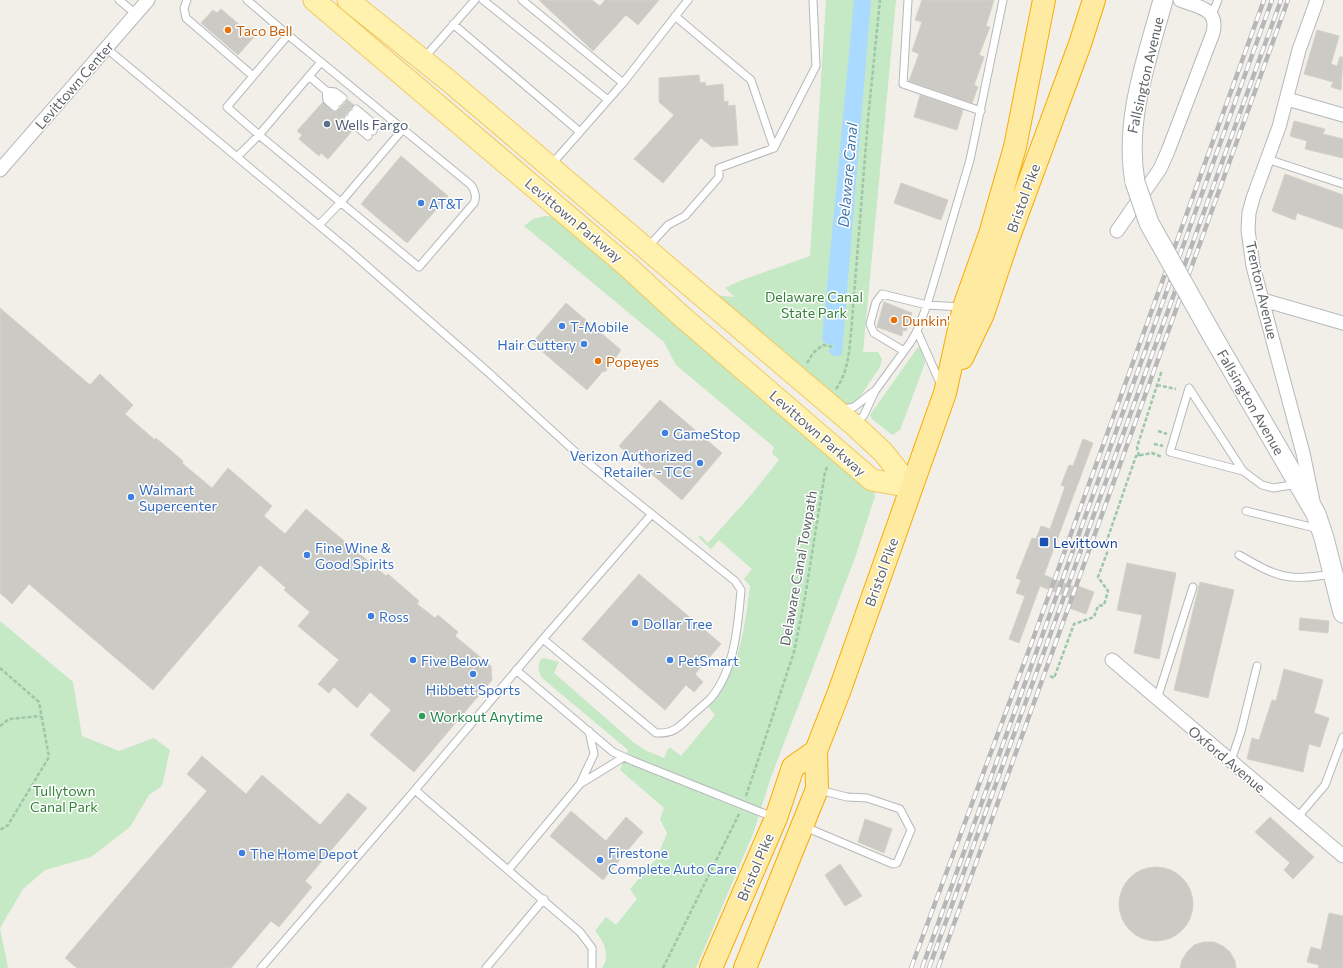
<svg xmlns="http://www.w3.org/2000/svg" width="1343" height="968" font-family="Commissioner,sans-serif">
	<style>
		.green { fill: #c5e8c5 }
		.water { fill: #aadaff }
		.building { fill: #cccac5; stroke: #d6d1c6 }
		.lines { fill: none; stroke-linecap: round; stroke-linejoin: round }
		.service-casing { stroke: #b5b8bc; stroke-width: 9 }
		.minor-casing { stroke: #b5b8bc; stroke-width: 15 }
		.secondary-casing { stroke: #b6babf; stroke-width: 21 }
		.primary-casing { stroke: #f2c960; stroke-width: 23 }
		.trunk-casing { stroke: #f9ab00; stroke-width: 24 }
		.path { stroke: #9cc7a9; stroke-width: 2.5; stroke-dasharray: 4 2; stroke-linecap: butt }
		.service { stroke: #fff; stroke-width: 7 }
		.minor { stroke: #fff; stroke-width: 13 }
		.secondary { stroke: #fff; stroke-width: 19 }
		.primary { stroke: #fff2af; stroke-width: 21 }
		.trunk { stroke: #feeaa1; stroke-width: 22 }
		.rail-casing { stroke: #b6b7b8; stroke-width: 4.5 }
		.rail { stroke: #fff; stroke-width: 3; stroke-dasharray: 9; stroke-linecap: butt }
		.secondary-bridge-casing { stroke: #b6babf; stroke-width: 21; stroke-linecap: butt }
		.secondary-bridge { stroke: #fff; stroke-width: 19 }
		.food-dot { fill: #e8710a; stroke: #fff; stroke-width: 1.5 }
		.service-dot { fill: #5c6f8a; stroke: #fff; stroke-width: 1.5 }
		.shop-dot { fill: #3f7fe0; stroke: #fff; stroke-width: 1.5 }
		.transit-dot { fill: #1a4fb4; stroke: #fff; stroke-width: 1.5 }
		.leisure-dot { fill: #2e9e5b; stroke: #fff; stroke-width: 1.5 }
		.labels { text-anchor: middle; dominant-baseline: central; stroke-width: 3; stroke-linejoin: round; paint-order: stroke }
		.food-label { font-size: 14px; fill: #c56008; stroke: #fff; text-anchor: start }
		.street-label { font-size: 14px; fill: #5f6368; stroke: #fff }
		.service-label { font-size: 14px; fill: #4e5e75; stroke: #fff; text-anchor: start }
		.shop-label { font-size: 14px; fill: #366cbe; stroke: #fff; text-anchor: start }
		.park-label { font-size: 14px; fill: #348238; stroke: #fff }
		.transit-label { font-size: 14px; fill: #164399; stroke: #fff; text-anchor: start }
		.leisure-label { font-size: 14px; fill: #27864d; stroke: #fff; text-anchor: start }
		.water-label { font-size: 15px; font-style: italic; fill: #4174aa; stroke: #fff }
	</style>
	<rect width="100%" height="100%" fill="#f1efe8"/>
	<path class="green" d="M826,0H896L863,352H878L882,359L880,367L857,401L847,405L712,295L735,297L725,288L742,280L810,256Z
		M545,216L556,217L792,422L874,491L875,496L855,558L771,777L753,834L696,968H602C611,956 604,941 595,931L606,917L616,925L637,899L630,889L657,858L667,833L660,819L664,808L620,770L628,750L542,678C538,672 538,667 540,660L544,658L559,662L554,673L633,742L645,750L664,758L668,749L671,748L681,756L715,715L708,706C740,671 744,632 750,586L744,579L752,569L719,540L711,549L698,537L701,536L708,543L751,495L779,460L772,453L774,447L676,365L664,342L524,226L533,219Z
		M918,347L922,349L925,363L900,430L892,435L872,419L870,415Z
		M0,621L73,682L82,736L119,751L154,738L170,750L162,786L149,795L130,827L91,857L45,870L23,889L0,928L8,968H0Z"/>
	<path class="water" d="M854,0H871L842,353L840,356H834L829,352V348L833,349L834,345L826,344L822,340Z"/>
	<path class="building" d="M539,0H592L600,6L605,0H659L638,25L626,15L593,51Z
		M922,0H994L986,26L990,27L979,55L984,57L974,85L978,87L972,103L909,81L919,54L912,51L922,22L915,20Z
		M221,9L254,37L238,55L201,23L213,10L217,13Z
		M1317,30L1339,36L1331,64L1337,66L1340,57H1343L1341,90L1331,87L1333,82L1304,74Z
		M699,75L700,83L705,82L706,86L723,84L724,102L728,101V106L735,105L738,145L712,147L701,138L663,183L634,159L674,115L659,102V78Z
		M920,95L963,110L957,130L914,117Z
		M348,100L354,105L344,116L343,120L353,130L328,159L321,153L319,156L299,139L302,135L297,131L323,102L332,111L336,112Z
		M1294,121L1325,129L1323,134L1343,139V158L1305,149L1307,141L1290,136Z
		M401,156L448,196L407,243L361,204Z
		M1285,174L1343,195V229L1297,213L1295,220L1272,211Z
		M901,183L948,200L941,220L894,203Z
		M884,302L912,313L906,331L903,330L902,336L877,327Z
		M566,303L621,350L605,372L603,371L587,390L532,343Z
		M0,308L90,385L100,374L133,405L125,414L155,440L156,438L183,461L182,463L212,488L228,468L272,506L264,516L285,534L306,509L386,576L388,574L419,601L417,604L435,618L438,615L458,632L455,636L491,666L492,680L414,772L370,735L391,710L370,692L357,708L334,687L329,693L318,684L339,660L298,626L310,612L284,590L286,588L260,565L153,690L29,584L12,604L0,593Z
		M660,400L722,453L682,500L619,446Z
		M1083,439L1093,443L1044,575L1077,588L1078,586L1094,592L1086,614L1069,608L1073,599L1040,586L1019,643L1009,639L1025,596L1016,593L1021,580L1016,578L1032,538L1036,539L1041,526L1050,529L1065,487L1061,485L1069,465L1073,466Z
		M1127,563L1176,573L1159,659L1134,653L1142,615L1117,610Z
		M639,574L721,644L695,674L703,682L694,692L686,685L665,710L582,639Z
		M1200,582L1234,590L1208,698L1174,690Z
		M1300,618L1329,621L1328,633L1299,630Z
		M1284,669L1323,680L1314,713L1329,718L1320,747L1309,744L1303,772L1247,759L1252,738L1259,740L1272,700L1276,701Z
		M202,756L246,794L262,775L320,825L348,793L367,808L305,881L312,887L279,927L271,921L231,968H77L65,958L207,791L187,774Z
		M571,811L606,841L626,817L643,832L603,880L550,836Z
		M1270,817L1314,857L1293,879L1284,870L1290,863L1255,832Z
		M865,819L892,829L884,853L858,842Z
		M840,864L862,896L845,906L825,875Z
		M1119 904a37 37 0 1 1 74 0a37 37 0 1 1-74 0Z
		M1329,913L1343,916V968H1318L1319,965L1307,962L1311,947L1321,950Z
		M1204,942H1214L1223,946L1230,952L1235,961L1236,968H1180L1182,960L1187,952L1194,945Z"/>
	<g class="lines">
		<defs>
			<path id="service" d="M119,0L136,14
				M187,0L184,8L186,18L253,76
				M247,0L288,35
				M483,0L608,100
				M522,0L623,83L551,165
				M908,0L903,84L981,111
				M1212,15L1218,0
				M453,24L580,132
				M106,48L351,252L489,373L582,458L735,581L741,590C738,625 735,669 711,698C705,704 699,709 693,714C680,726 675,734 656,733L543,639
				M424,58L475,0
				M321,62L471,185C475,191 477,197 474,203L419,267L259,135Z
				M309,76L339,102
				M623,83L688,0
				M335,107L327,100L326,91L335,92L343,98
				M356,109L376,126
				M352,114L373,131
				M348,119L368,136
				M774,148L816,66L813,0
				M237,157L259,135L227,107L288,35L321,62
				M1267,159L1343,184
				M319,225L341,202L403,129
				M648,247L668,225L685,216L719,177V168L774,148L751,80L675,16
				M917,331L941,385
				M904,351L874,333L870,324L876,302L882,294L927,305L962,307
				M841,410L854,407L873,392
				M856,424L864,415L875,391L910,343L917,331L927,305L970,160L1003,0
				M1243,471L1189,388L1170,452L1243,471L1262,485L1273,488L1298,484
				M1246,511L1319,529
				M1239,555C1277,577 1288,582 1331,574
				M516,670L613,752L633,761L773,817
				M1157,699L1193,587
				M1231,761L1241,731L1257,666
				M580,784L624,757
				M415,790L543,639L651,515
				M1297,818L1325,785L1343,737
				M805,827L893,864L897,863L911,830L900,809L867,798L847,797L819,790
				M509,869L580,784L594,754L589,731
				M261,968L415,790L580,932L592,948V968
				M486,968L544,899"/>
			<path id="minor" d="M1287,99L1343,115
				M0,170L148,0
				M1117,231L1160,169L1168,151L1213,33C1219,8 1198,7 1180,0
				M1263,300L1343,323
				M1313,501L1303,453L1253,266L1248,230L1249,213L1253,198L1279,127L1299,50L1317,0
				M1112,660L1343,856"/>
			<path id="secondary" d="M1135,182C1124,120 1147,59 1163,0
				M1212,335L1316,514L1324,538L1343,613"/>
			<path id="primary" d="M314,0L628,267L679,314L872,480L911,487
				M348,0L449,81L855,426L883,452L911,487"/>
			<path id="trunk" d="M962,358L983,314L1008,239L1080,44L1094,0
				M711,968L776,818L793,767L816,751
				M745,968L817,789L816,751L839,692L945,393L964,307L990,234L1015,147L1044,0"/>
		</defs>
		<use href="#service" class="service-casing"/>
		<use href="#minor" class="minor-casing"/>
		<use href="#secondary" class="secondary-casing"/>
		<use href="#primary" class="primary-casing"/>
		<use href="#trunk" class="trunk-casing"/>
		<path class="path" d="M807,363L813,353L823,345L834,347
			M1157,385L1176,389
			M836,389C848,372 849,353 851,333L868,119L880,0
			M1158,431L1167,434
			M1154,444L1163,446
			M1139,456L1137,447L1161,373H1160
			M0,668L39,702L49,757L8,825L0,830
			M1050,676L1054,678L1074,624L1094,617L1098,606L1104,605L1108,591L1098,577L1107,553V540L1136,456L1152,453L1162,457
			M0,726L9,719L41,716
			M746,796L794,652L805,597L825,472L828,465
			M663,968L740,812"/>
		<use href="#service" class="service"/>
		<use href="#minor" class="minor"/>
		<use href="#secondary" class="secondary"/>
		<use href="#primary" class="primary"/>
		<use href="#trunk" class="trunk"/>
		<defs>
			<path id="rail" d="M911,968L1033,639L1264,0
				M922,968L1272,0
				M929,968L1281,0
				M938,968L1288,0"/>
		</defs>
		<use href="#rail" class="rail-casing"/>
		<use href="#rail" class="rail"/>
		<defs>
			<path id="secondary-bridge" d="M1135,182L1149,223L1212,335"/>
		</defs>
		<use href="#secondary-bridge" class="secondary-bridge-casing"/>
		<use href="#secondary-bridge" class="secondary-bridge"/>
	</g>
	<g class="food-dot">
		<circle cx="228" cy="30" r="4"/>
		<circle cx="894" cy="320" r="4"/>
		<circle cx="598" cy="361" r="4"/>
	</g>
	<circle class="service-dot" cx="327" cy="124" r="4"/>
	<g class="shop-dot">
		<circle cx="421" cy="203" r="4"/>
		<circle cx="562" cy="326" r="4"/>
		<circle cx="584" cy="344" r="4"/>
		<circle cx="665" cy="433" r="4"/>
		<circle cx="700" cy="463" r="4"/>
		<circle cx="131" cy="497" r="4"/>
		<circle cx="307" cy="555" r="4"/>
		<circle cx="371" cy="616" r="4"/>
		<circle cx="635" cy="623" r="4"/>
		<circle cx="413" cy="660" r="4"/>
		<circle cx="670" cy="660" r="4"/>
		<circle cx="473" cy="674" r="4"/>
		<circle cx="242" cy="853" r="4"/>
		<circle cx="600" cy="860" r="4"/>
	</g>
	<rect class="transit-dot" x="1039" y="537" width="10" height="10" rx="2"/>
	<circle class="leisure-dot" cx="422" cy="716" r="4"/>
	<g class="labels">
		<g class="food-label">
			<text x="236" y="30">Taco Bell</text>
			<text x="902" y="320">Dunkin'</text>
			<text x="606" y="361">Popeyes</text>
		</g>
		<g class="street-label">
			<text transform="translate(1145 75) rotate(-77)">Fallsington Avenue</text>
			<text transform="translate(74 85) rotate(-49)">Levittown Center</text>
			<text transform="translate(1023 198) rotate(-70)">Bristol Pike</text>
			<text transform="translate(574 220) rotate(40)">Levittown Parkway</text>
			<text transform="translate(1262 290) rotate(77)">Trenton Avenue</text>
			<text transform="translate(1251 402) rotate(60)">Fallsington Avenue</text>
			<text transform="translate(818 433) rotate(41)">Levittown Parkway</text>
			<text transform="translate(798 568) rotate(-80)">Delaware Canal Towpath</text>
			<text transform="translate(881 572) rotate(-70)">Bristol Pike</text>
			<text transform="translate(1227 759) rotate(40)">Oxford Avenue</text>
			<text transform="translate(755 867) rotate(-67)">Bristol Pike</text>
		</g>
		<g class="service-label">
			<text x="335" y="124">Wells Fargo</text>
		</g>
		<g class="shop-label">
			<text x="429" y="203">AT&amp;T</text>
			<text x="570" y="326">T-Mobile</text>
			<text x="576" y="344" text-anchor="end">Hair Cuttery</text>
			<text x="673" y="433">GameStop</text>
			<text x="692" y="455" text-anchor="end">Verizon Authorized<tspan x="692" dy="16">Retailer - TCC</tspan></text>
			<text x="139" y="489">Walmart<tspan x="139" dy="16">Supercenter</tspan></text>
			<text x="315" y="547">Fine Wine &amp;<tspan x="315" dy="16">Good Spirits</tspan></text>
			<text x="379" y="616">Ross</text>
			<text x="643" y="623">Dollar Tree</text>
			<text x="421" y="660">Five Below</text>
			<text x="678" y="660">PetSmart</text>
			<text x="473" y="689" text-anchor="middle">Hibbett Sports</text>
			<text x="608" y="852">Firestone<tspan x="608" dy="16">Complete Auto Care</tspan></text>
			<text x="250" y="853">The Home Depot</text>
		</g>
		<g class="park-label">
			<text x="814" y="296">Delaware Canal<tspan x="814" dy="16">State Park</tspan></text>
			<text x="64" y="790">Tullytown<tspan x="64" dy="16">Canal Park</tspan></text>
		</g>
		<g class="transit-label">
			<text x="1053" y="542">Levittown</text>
		</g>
		<g class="leisure-label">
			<text x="430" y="716">Workout Anytime</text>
		</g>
		<g class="water-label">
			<text transform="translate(847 175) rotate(-85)">Delaware Canal</text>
		</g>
	</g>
</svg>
